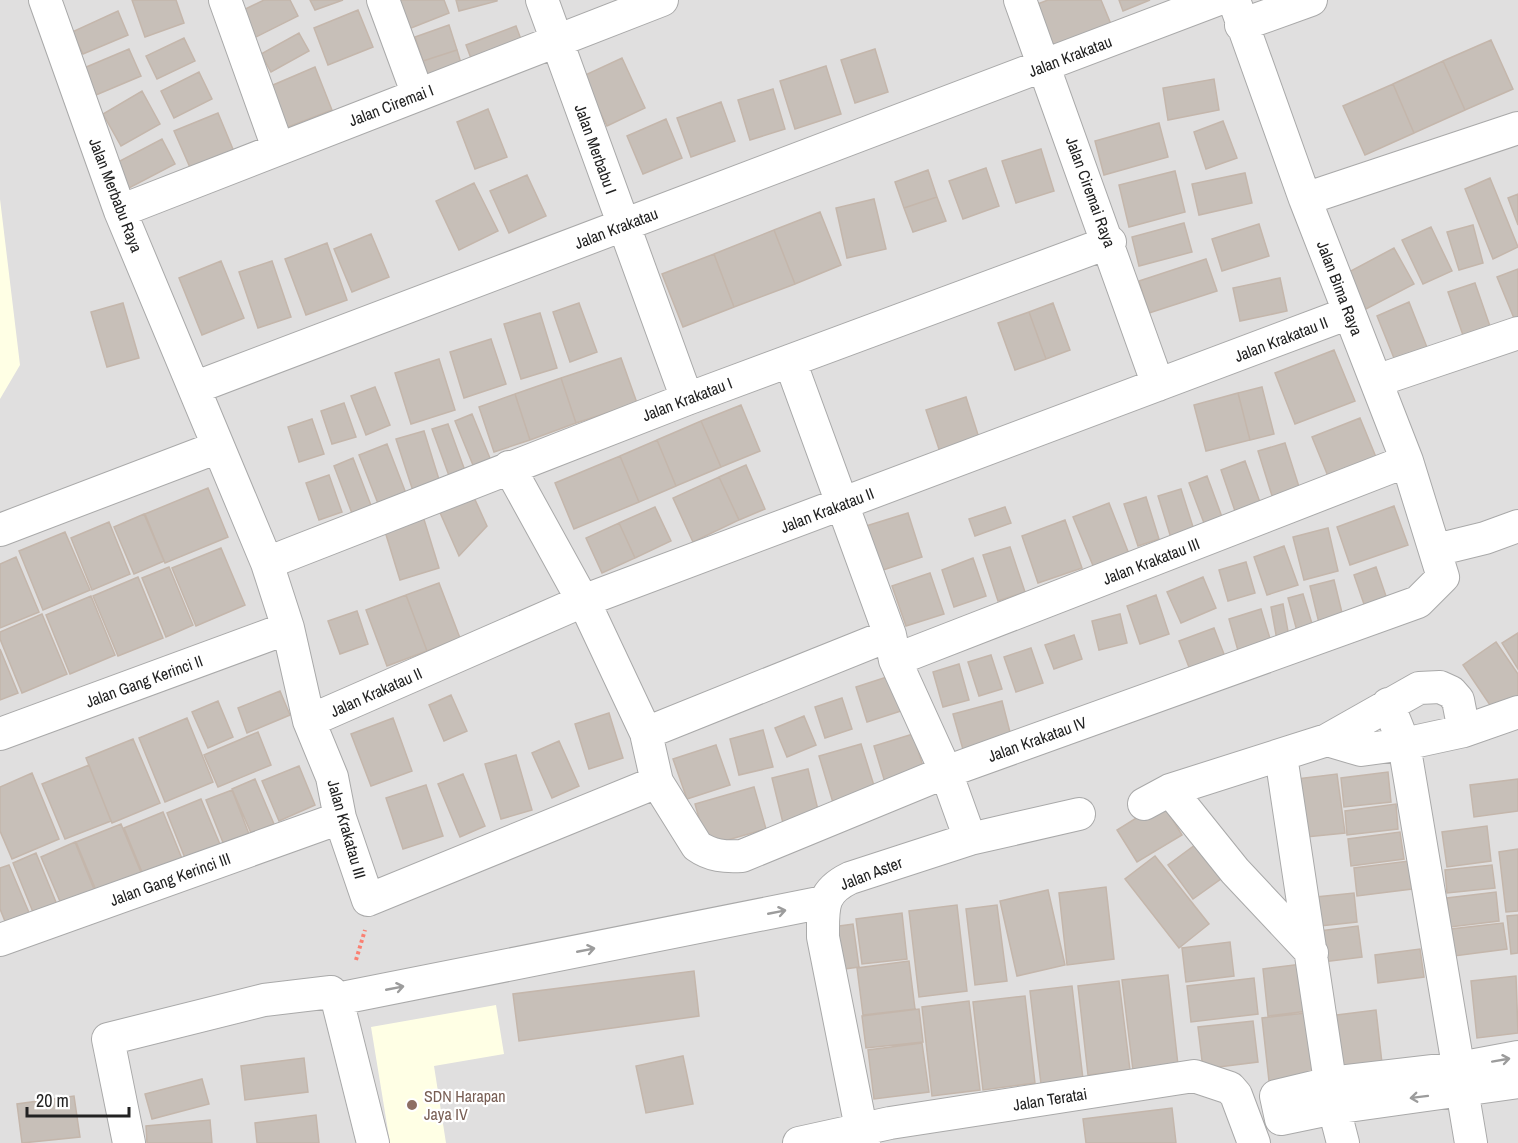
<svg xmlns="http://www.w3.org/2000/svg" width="1518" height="1143" font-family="'Archivo Narrow',sans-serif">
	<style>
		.residential { fill: #e0dfdf }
		.education { fill: #ffffe5 }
		.building { fill: #c7bfb8; stroke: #c4b6ab; stroke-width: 1.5 }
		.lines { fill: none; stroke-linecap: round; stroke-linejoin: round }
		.street-casing { stroke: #a9a9a9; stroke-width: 34 }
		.path { stroke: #fa8072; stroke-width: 4; stroke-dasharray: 3 3; stroke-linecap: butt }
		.street { stroke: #fff; stroke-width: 32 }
		.oneway { stroke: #9c9c9c }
		.education-dot { fill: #8d6e63; stroke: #fff; stroke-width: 2 }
		.labels { text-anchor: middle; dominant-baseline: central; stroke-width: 4.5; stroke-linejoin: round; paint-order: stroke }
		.street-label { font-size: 16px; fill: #222; stroke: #fff }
		.education-label { font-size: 16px; fill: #785e54; stroke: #fff; text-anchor: start }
	</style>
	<rect width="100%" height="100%" fill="#f2efe9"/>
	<path class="residential" d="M0,0H1518V1143H0Z"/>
	<path class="education" d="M0,199L20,365L0,399Z
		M496,1005L504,1054L434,1066L446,1143H390L371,1027Z"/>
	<path class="building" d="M132,0H176L184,23L145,37Z
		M264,0H290L298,16L252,39L239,12Z
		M310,0H343L315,10Z
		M395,0H444L449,13L406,30Z
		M456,0H497V1L459,11Z
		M1048,0H1101L1113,29L1047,55L1027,8Z
		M1119,0H1150L1123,11Z
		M358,10L373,47L328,65L314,28Z
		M118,11L128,35L83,54L72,32Z
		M449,25L457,50L423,61L415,37Z
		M516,26L525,50L475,69L466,45Z
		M299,33L309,51L271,72L261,54Z
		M184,38L195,61L157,79L146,56Z
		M1491,40L1513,89L1465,110L1443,61Z
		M129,49L141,76L96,95L84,68Z
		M875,49L888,92L855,103L841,60Z
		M457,50L464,73L430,84L423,61Z
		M622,58L645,108L607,126L583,76Z
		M1443,61L1465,110L1414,133L1393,84Z
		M826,66L841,114L795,129L780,81Z
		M315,67L332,110L283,129L266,88Z
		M199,72L212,99L174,118L161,91Z
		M1214,79L1219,110L1168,120L1163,88Z
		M1393,84L1414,133L1365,155L1343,106Z
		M773,89L785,129L750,140L738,100Z
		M142,91L160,124L121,146L103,114Z
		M721,102L735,141L691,157L677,118Z
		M488,109L507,157L475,169L457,122Z
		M218,113L235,154L192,172L174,131Z
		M666,119L682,158L643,174L627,136Z
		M1223,121L1237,158L1206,169L1194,132Z
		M1159,123L1168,157L1104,175L1095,141Z
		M162,139L175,164L129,188L116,163Z
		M1041,149L1054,191L1016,203L1002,161Z
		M986,168L999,206L963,219L949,181Z
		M928,170L937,197L904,208L895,182Z
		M1175,171L1185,212L1129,227L1119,185Z
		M1245,173L1252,203L1199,215L1192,184Z
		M527,175L546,216L509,233L490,191Z
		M1490,178L1518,247L1493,259L1465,189Z
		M474,183L498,231L459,250L436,201Z
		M1518,194V225L1508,198Z
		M937,197L946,221L913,232L904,208Z
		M874,199L886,249L847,258L836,208Z
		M820,212L841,265L795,284L774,230Z
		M1184,223L1192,252L1139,266L1132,237Z
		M1259,224L1269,256L1222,271L1212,239Z
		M1473,225L1483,263L1459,270L1447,232Z
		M1431,227L1452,271L1423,284L1402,240Z
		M774,230L795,284L734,307L714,254Z
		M371,234L389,277L352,292L334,249Z
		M327,243L347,300L306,315L285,259Z
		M1394,248L1414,284L1366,309L1347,273Z
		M714,254L734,307L683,327L662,274Z
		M1206,259L1217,291L1149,313L1139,281Z
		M221,261L244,318L202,335L179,278Z
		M272,261L291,317L258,328L239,272Z
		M1518,269V328L1497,277Z
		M1280,278L1287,311L1240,321L1233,288Z
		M1475,283L1492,332L1465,341L1448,292Z
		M1409,302L1432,360L1400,373L1377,316Z
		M123,303L139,358L107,367L91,312Z
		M579,303L597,352L570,362L553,312Z
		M1053,303L1070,350L1046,359L1029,312Z
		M1029,312L1046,359L1015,370L998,323Z
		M540,313L557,368L521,379L504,324Z
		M491,339L506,384L464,398L450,352Z
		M1334,350L1355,401L1295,424L1275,373Z
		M621,358L637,403L576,423L561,378Z
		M439,359L455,410L411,424L395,373Z
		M561,378L576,423L530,440L515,394Z
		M375,387L390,425L366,435L351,396Z
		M1262,387L1274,434L1250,440L1238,393Z
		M1238,393L1250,440L1206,451L1194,405Z
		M515,394L530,440L494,452L479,407Z
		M966,397L980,441L941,455L926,410Z
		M344,403L356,437L332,444L321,411Z
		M741,405L760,451L721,467L701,421Z
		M472,414L492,463L475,470L455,421Z
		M1360,418L1378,462L1330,481L1312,437Z
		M312,419L324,454L299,462L288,427Z
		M701,421L721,467L676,486L657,440Z
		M448,424L468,479L452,484L432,429Z
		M424,431L441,486L414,494L396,439Z
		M657,440L676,486L639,502L620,456Z
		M1285,443L1301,493L1274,502L1258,451Z
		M387,444L407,496L379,506L359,455Z
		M620,456L639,502L574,529L555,483Z
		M353,458L372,508L353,516L334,466Z
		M1245,461L1261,505L1236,514L1221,470Z
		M746,465L765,509L739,520L719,477Z
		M329,475L342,512L319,520L306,483Z
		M1207,476L1222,517L1204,523L1189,483Z
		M719,477L739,520L693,542L673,498Z
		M208,488L228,537L165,563L145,514Z
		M1181,489L1194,530L1171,538L1158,496Z
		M472,493L487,526L459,556L438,508Z
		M1146,497L1159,539L1138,546L1124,504Z
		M1109,503L1129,554L1094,568L1073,517Z
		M1394,506L1408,545L1350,565L1337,527Z
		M655,507L671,541L635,558L619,523Z
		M1005,507L1011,523L975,536L969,519Z
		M422,513L439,568L400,580L383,525Z
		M908,513L922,557L880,571L866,526Z
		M144,514L164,561L134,574L114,527Z
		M1065,520L1082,568L1038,583L1022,536Z
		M109,522L130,574L92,590L71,538Z
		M619,523L635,558L602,573L586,538Z
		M1328,528L1338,571L1304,580L1293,537Z
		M65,532L90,590L43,610L19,551Z
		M1284,546L1298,585L1267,595L1254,557Z
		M1010,547L1025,592L998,601L983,555Z
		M221,548L245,605L196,626L172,568Z
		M16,557L39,612L0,628V564Z
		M973,558L986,596L954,607L942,570Z
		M1246,562L1255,593L1228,601L1219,570Z
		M169,567L193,625L166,637L142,578Z
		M1376,567L1388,602L1366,610L1354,575Z
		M930,573L944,614L906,626L892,586Z
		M138,577L163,638L118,656L93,596Z
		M1203,577L1216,608L1181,623L1167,592Z
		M1334,580L1344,621L1320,627L1310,586Z
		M439,583L460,638L427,651L406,595Z
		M1303,594L1313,627L1297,631L1288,598Z
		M406,595L427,651L387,666L366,610Z
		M1156,595L1169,634L1140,644L1127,606Z
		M91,596L115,655L70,674L46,615Z
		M1283,604L1289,637L1277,640L1271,607Z
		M1261,609L1272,645L1239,654L1229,619Z
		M357,611L368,644L340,654L328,621Z
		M42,614L67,674L22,693L0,639V632Z
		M1120,614L1127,643L1099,650L1092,621Z
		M1214,628L1227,662L1192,675L1179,641Z
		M1518,633V669L1502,643Z
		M1074,635L1082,659L1054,669L1045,645Z
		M1496,642L1518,674V699L1496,714L1463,665Z
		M1031,648L1043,683L1016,692L1004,657Z
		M0,649L18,693L0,700Z
		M991,655L1002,689L979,696L968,662Z
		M959,664L969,700L943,707L933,672Z
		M893,675L904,710L867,722L856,687Z
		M280,691L290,715L247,733L238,708Z
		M451,695L467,731L444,741L429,705Z
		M842,698L852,729L825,738L815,707Z
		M218,701L233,737L208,748L192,712Z
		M1002,701L1012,740L964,753L953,714Z
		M609,713L623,758L589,769L575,724Z
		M804,716L816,745L787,757L775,728Z
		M187,718L213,782L165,802L139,738Z
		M393,718L412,771L371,786L351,734Z
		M763,730L773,767L739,775L730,739Z
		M258,732L271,765L218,787L204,755Z
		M913,734L926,776L887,789L874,746Z
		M133,739L160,803L112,823L86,758Z
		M559,741L579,786L552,798L532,753Z
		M861,744L876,792L834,806L819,756Z
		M716,745L730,785L687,799L673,759Z
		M516,755L532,810L501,819L485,764Z
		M89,765L111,821L65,839L42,784Z
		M299,766L315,805L279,821L262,781Z
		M808,769L819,814L783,823L772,778Z
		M1388,772L1391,802L1344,807L1341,778Z
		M32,773L59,839L12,859L0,831V787Z
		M463,774L485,826L460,837L438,784Z
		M1337,774L1345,833L1296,838L1289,780Z
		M255,779L274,824L251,833L232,789Z
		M1518,779V811L1474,817L1470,785Z
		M426,785L443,836L403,849L386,798Z
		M754,787L766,829L707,846L695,804Z
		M232,790L249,834L224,845L206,800Z
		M201,799L222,849L187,863L167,813Z
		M1162,802L1182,835L1137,862L1117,830Z
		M1396,804L1398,829L1347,835L1345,811Z
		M163,812L185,866L146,882L124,828Z
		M121,824L145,882L100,900L76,842Z
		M1487,826L1491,861L1447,867L1442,832Z
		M1400,832L1404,859L1351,866L1348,839Z
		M75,842L98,899L65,913L41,857Z
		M1199,842L1225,876L1193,899L1168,865Z
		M1518,849V911L1506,912L1499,852Z
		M36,853L60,912L37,922L13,863Z
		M1155,856L1209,924L1179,948L1125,879Z
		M1409,861L1412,889L1357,896L1354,868Z
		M9,865L33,922L9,931L0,909V868Z
		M1492,865L1495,888L1447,893L1445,870Z
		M1106,887L1114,959L1067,965L1059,893Z
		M1048,890L1065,965L1017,976L1000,901Z
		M1496,892L1499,921L1450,927L1447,898Z
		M1354,893L1357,922L1320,926L1316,897Z
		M957,905L967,991L919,997L909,911Z
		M997,905L1007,981L975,985L966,909Z
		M902,913L907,959L862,964L856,919Z
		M1518,915V953L1511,954L1507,916Z
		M1503,923L1507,949L1454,956L1451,929Z
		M853,924L859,967L830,971L825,928Z
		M1358,926L1362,957L1315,963L1312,932Z
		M1230,942L1234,976L1186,982L1182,948Z
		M1420,949L1424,977L1378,983L1375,955Z
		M909,961L915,1009L863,1015L857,968Z
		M1302,964L1308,1011L1268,1016L1263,969Z
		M694,971L699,1016L519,1041L513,994Z
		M1168,975L1178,1065L1133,1070L1122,980Z
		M1516,976L1518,1033L1477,1038L1471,981Z
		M1254,978L1258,1014L1191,1022L1187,986Z
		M1119,981L1130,1070L1088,1075L1078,986Z
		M1072,986L1083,1079L1041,1084L1030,991Z
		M1025,996L1035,1083L983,1090L973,1002Z
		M969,1001L980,1090L932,1096L922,1007Z
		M919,1009L923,1042L866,1048L862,1016Z
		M1376,1010L1383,1072L1336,1078L1329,1016Z
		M1306,1013L1313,1075L1269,1081L1262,1018Z
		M1253,1021L1258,1062L1203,1069L1198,1027Z
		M922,1043L929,1092L874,1099L868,1050Z
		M683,1056L693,1104L646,1113L636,1066Z
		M304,1058L308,1092L245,1100L241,1066Z
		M202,1079L209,1104L152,1119L145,1094Z
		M74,1096L80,1137L22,1143L17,1104Z
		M1172,1108L1176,1143H1086L1083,1119Z
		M316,1115L319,1143H257L255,1123Z
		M210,1120L212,1143H147L146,1126Z"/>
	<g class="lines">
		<defs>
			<path id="street" d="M45,0L120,211L267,563L288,628L309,721L332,777L340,818L368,900L657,782
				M225,0L278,148
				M383,0L418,95
				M542,0L687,399
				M1020,0L1158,385
				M1241,25L1311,0
				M1305,199L1518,128
				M120,211L662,0
				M790,361L890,635L895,660L946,772L970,839
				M1376,381L1518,333
				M194,388L1216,0
				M509,467L590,614L646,733L657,782L697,846C711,856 725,857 742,856L946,772L1418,602L1443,577L1407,461L1305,199L1234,0
				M0,530L218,447
				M1436,550L1485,538L1518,526
				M267,563L687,399L1110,242
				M895,660L1407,461
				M1388,704L1404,744L1471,1143
				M309,721L583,601L1349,313
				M646,733L890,635
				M0,734L288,628
				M1327,740L1361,750L1404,744L1464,731L1518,712
				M1281,756L1334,1108L1343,1143
				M1170,790L1235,871L1312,953
				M1144,804L1170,790L1327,740L1419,688L1440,687L1451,692L1458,700L1464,731
				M0,940L340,818
				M337,999L824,902
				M1518,1057L1459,1068L1330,1083L1276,1096L1281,1119L1334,1108L1518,1082
				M129,1143L108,1039L264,1000L331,992L337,999L373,1143
				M799,1143L890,1123L1194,1076L1230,1088L1236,1095L1254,1143
				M864,1143L823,937C823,907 821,892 850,878L970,839L1079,814"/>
		</defs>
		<use href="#street" class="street-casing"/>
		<path class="path" d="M356,960L365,930"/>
		<use href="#street" class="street"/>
	</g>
	<defs><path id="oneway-shaft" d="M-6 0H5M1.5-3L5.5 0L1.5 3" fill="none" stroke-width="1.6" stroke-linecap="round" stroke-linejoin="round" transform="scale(1.5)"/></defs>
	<g class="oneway">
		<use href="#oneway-shaft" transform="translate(777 912) rotate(-11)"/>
		<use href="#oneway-shaft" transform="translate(586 950) rotate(-11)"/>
		<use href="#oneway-shaft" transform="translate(395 988) rotate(-11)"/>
		<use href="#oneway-shaft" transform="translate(1501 1060) rotate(-10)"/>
		<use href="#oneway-shaft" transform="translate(1419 1097) rotate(173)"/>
	</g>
	<circle class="education-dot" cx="412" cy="1105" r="6"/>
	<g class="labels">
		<g class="street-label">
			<text transform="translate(1070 56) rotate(-21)">Jalan Krakatau</text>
			<text transform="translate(391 105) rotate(-21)">Jalan Ciremai I</text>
			<text transform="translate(596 149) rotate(70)">Jalan Merbabu I</text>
			<text transform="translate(1091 192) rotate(70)">Jalan Ciremai Raya</text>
			<text transform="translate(116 195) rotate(69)">Jalan Merbabu Raya</text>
			<text transform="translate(616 228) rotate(-21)">Jalan Krakatau</text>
			<text transform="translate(1340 288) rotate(69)">Jalan Bima Raya</text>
			<text transform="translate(1281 339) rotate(-21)">Jalan Krakatau II</text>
			<text transform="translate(687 399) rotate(-21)">Jalan Krakatau I</text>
			<text transform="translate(827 510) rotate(-21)">Jalan Krakatau II</text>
			<text transform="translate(1151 561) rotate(-21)">Jalan Krakatau III</text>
			<text transform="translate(144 681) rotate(-20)">Jalan Gang Kerinci II</text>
			<text transform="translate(376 692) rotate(-24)">Jalan Krakatau II</text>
			<text transform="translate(1037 739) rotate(-20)">Jalan Krakatau IV</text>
			<text transform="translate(347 829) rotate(74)">Jalan Krakatau III</text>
			<text transform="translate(871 873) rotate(-21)">Jalan Aster</text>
			<text transform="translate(170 879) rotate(-20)">Jalan Gang Kerinci III</text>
			<text transform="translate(1050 1099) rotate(-9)">Jalan Teratai</text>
		</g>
		<g class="education-label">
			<text x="424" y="1096">SDN Harapan<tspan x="424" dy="18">Jaya IV</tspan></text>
		</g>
	</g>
	<path d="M27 1107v9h102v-9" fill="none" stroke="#222222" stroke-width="3"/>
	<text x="36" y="1107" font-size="18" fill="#222222" stroke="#ffffff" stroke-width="4.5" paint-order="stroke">20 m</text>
</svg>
